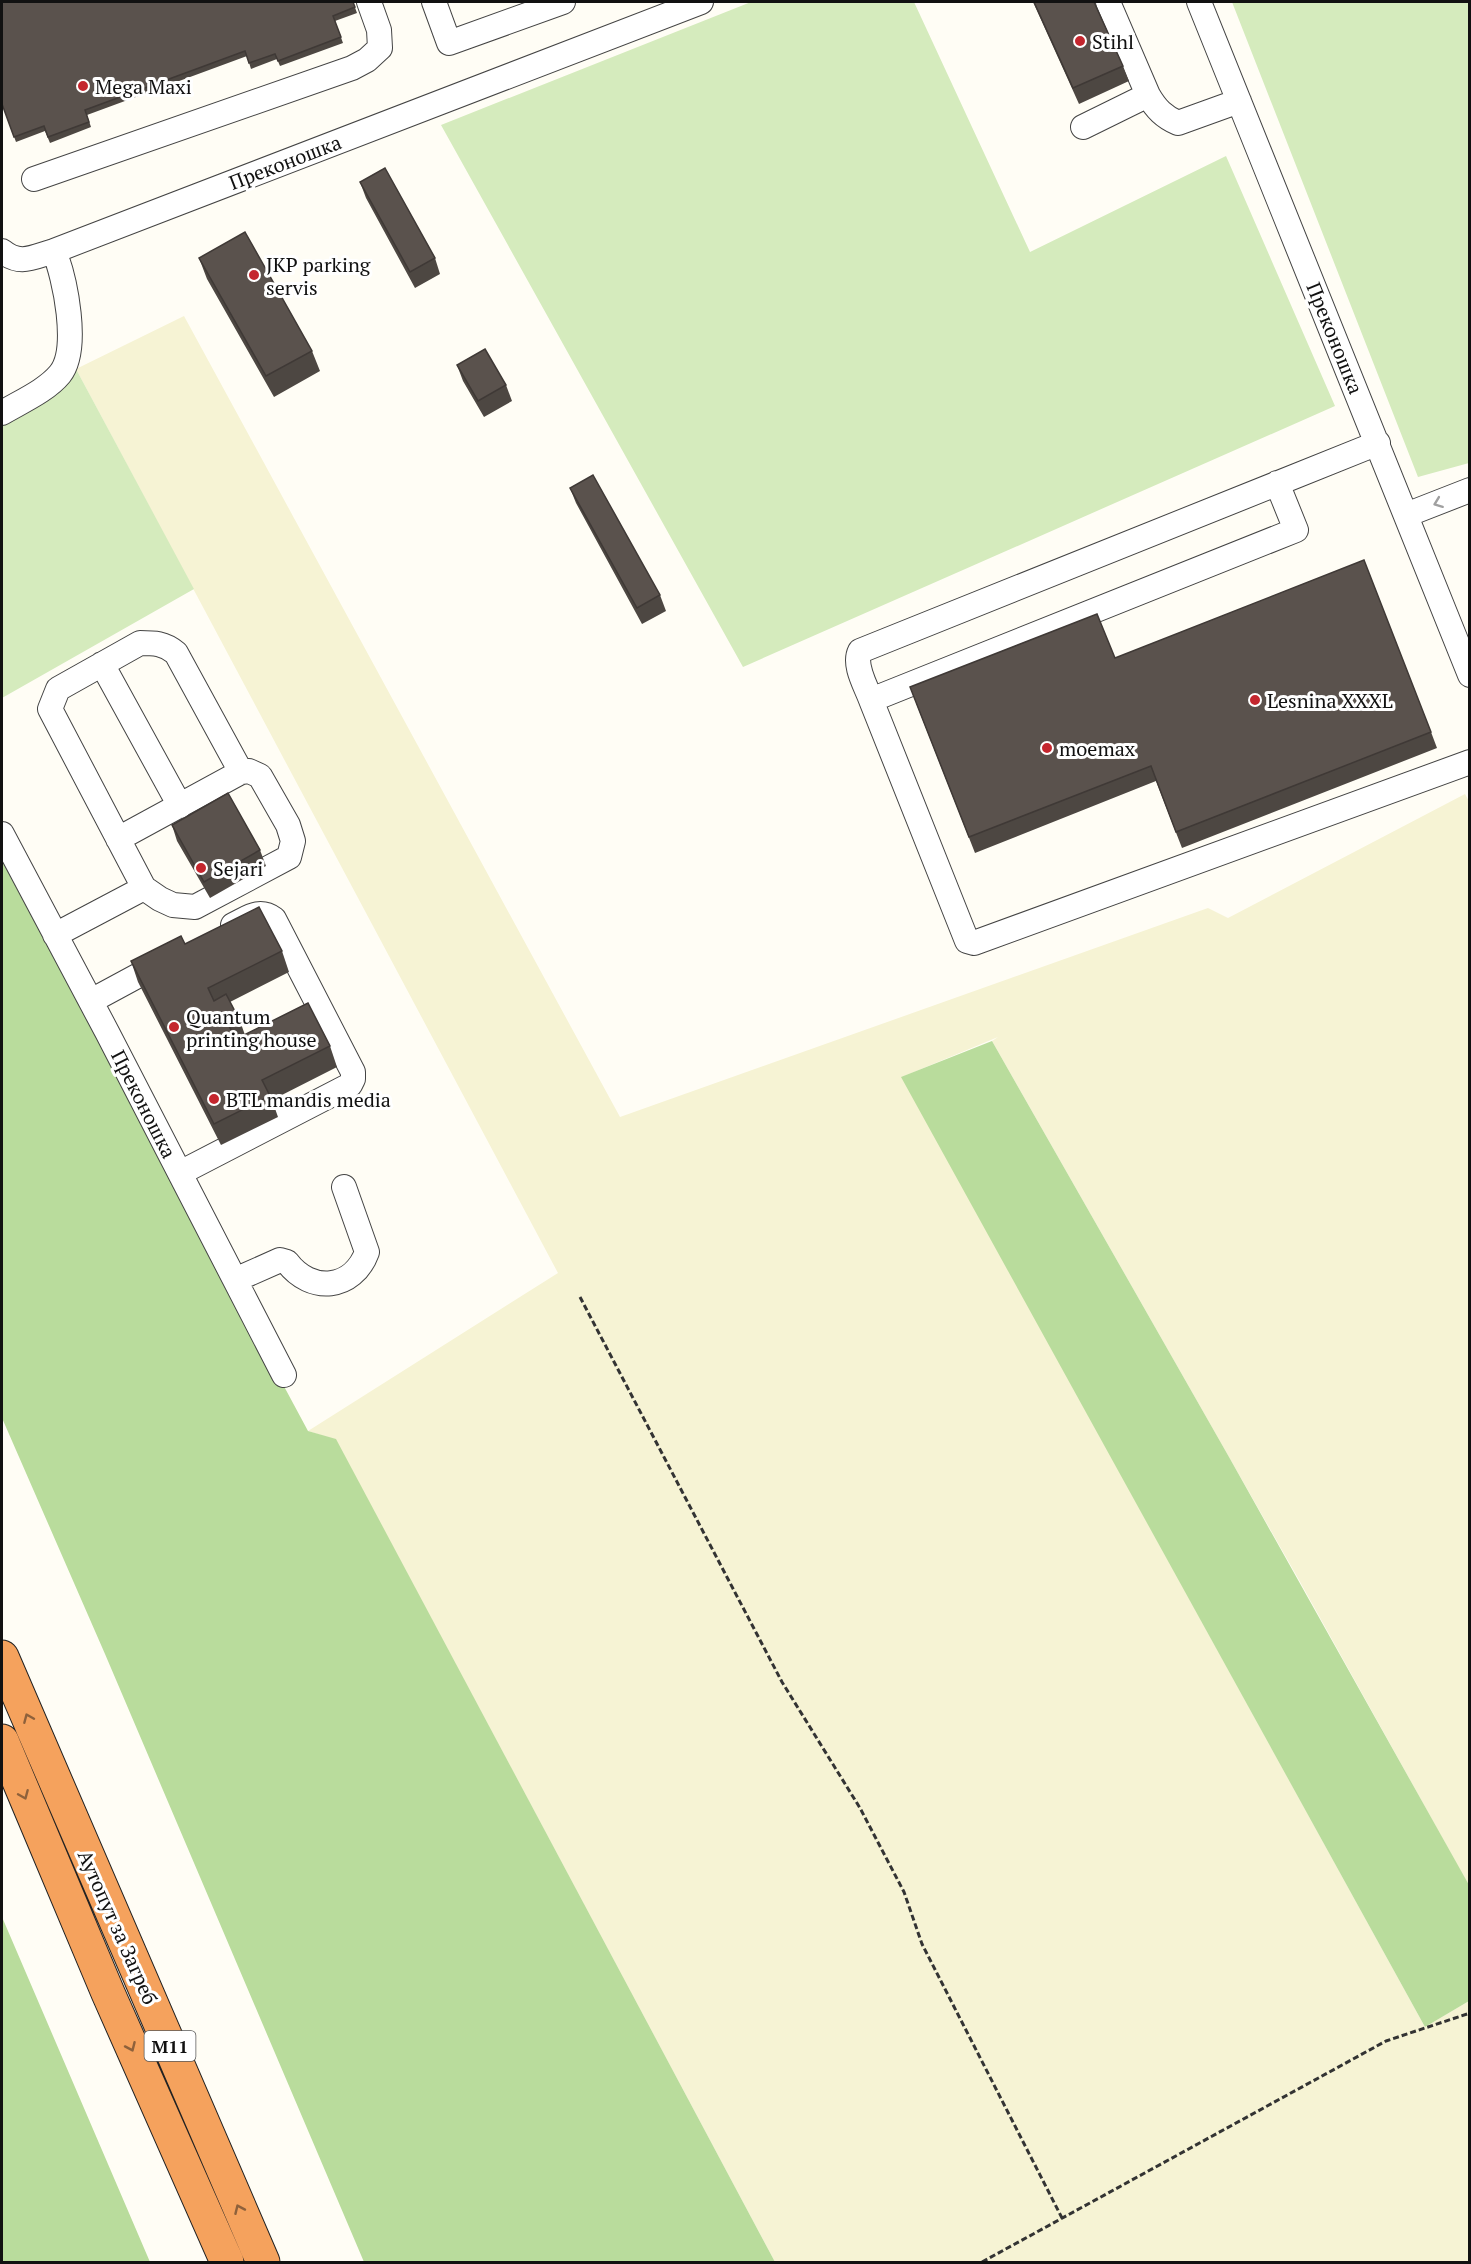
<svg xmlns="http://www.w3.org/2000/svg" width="1471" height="2264" font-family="'PT Serif',serif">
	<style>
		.farmland { fill: #f6f3d4 }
		.green { fill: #d5ebbd }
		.forest { fill: #b9dc9c }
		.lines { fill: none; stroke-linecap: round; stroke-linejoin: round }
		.minor-casing { stroke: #444; stroke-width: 26 }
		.highway-casing { stroke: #222; stroke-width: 35 }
		.path { stroke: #333; stroke-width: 3; stroke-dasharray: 6 3; stroke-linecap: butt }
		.minor { stroke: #fff; stroke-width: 24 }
		.highway { stroke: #f5a25d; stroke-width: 33 }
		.wall { fill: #4d4742 }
		.building { fill: #5a524d; stroke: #3f3936; stroke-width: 1.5 }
		.oneway { stroke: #a0a0a0 }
		.oneway2 { stroke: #8e613b }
		.poi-dot { fill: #c4262e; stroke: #fff; stroke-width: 2 }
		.labels { text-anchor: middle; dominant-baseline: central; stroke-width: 6; stroke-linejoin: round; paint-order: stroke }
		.shield { fill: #fff; stroke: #585858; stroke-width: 1.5 }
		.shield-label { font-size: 18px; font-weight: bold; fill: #111 }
		.poi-label { font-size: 20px; fill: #111; stroke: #fff; text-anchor: start }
		.street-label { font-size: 20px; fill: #111; stroke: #fff }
	</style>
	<rect width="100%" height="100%" fill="#fffdf5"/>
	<path class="farmland" d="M184,316L620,1117L1208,908L1228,918L1465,794L1470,803L1469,1886L1299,1580L992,1041L998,1037L902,1077L1425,2027L1469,2001V2262H775L336,1440L308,1431L558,1273L76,369Z"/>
	<path class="green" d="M751,2H914L1030,252L1226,156L1335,406L743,667L441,125Z
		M1232,2H1469V463L1418,477Z
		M76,369L194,589L2,698V416Z"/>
	<path class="forest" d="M2,861L308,1431L336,1439L775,2262H364L105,1654L2,1418Z
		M992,1041L1229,1457L1469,1885V2001L1425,2027L901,1077Z
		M2,1917L150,2262H2Z"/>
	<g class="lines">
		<defs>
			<path id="minor" d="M434,2L449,43L563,2
				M1108,2L1148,95C1156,109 1164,117 1178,123L1239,101
				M1199,2L1470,675
				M1083,127L1148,95
				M34,179L352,68L367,60L380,48L379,30L369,2
				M2,251C20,266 33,257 54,251
				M2,413C20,402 46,391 60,374C80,349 65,278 54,251L701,2
				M1277,483L1296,530L871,700C866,686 853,665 860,651L1378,443
				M1406,515L1470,490
				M102,664L180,806
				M871,700L967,941L974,943L1470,762
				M2,834L107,1032L284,1375
				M118,839L241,772
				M55,935L144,888L160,899L173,905L195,907L289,857L293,841L288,825L260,776L249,771L241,772L176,653C164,643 154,643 140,643L58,689L50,709L144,888
				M91,1001L165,961
				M180,1173L350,1085L353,1079V1072L274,919C259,908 248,918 233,925
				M235,1280L280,1260L287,1262C311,1294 353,1290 367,1252L344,1187"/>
			<path id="highway" d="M2,1657L263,2262
				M2,1741L108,1993L227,2262"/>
		</defs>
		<use href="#minor" class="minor-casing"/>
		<use href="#highway" class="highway-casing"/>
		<path class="path" d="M580,1297L782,1682L860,1808L904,1892L922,1944L1062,2218
			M982,2262L1386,2041L1470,2013"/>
		<use href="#minor" class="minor"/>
		<use href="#highway" class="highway"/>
	</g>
	<path class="wall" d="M353,2L357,13L335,21L343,43L280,66L277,59L251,69L247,56L87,115L91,127L50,143L45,131L16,142L2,104Z
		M1033,2H1094L1123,66L1129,81L1079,104Z
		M360,182L435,258L440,274L415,288L366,198Z
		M199,258L312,351L320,371L274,397L207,279Z
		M457,365L506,385L512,401L484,417L463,381Z
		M570,488L660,595L666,611L642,624L576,503Z
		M1115,658L1431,732L1437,748L1182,848L1156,781L975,853L916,703Z
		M172,825L260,850L266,866L210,898L177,841Z
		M185,944L282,951L289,972L230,1002L240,1021L245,1035L330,1046L337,1067L272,1100L278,1117L221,1145L138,982L131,961Z"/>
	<path class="building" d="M2,2H353L355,7L333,16L341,37L278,61L275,54L249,63L245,51L85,110L89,122L48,137L44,126L14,137L2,104Z
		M1034,2H1094L1123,66L1073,88Z
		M385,168L435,258L410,272L360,182Z
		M245,232L312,351L266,376L199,258Z
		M485,349L506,385L478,401L457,365Z
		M593,475L660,595L637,608L570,488Z
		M1364,560L1431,732L1176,832L1151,766L969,837L910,687L1097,614L1115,658Z
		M228,793L260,850L204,882L172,825Z
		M259,907L282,951L208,988L214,1001L226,994L240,1021L229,1026L236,1039L308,1003L330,1046L262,1080L270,1096L214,1124L131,961L181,936L185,944Z"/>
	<defs><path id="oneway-chevron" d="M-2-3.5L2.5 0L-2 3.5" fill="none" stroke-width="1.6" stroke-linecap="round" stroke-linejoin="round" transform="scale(1.5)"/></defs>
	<use class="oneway" href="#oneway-chevron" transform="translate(1438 503) rotate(159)"/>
	<g class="oneway2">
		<use href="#oneway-chevron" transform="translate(28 1718) rotate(-113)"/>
		<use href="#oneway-chevron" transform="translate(24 1795) rotate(67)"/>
		<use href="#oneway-chevron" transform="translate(131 2047) rotate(66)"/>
		<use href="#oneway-chevron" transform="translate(239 2209) rotate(-114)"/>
	</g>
	<g class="poi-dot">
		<circle cx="1080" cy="41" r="6"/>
		<circle cx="83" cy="86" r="6"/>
		<circle cx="254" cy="275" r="6"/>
		<circle cx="1255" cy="700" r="6"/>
		<circle cx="1047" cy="748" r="6"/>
		<circle cx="201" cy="868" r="6"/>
		<circle cx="174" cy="1027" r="6"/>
		<circle cx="214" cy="1099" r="6"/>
	</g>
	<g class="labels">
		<rect class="shield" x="144.5" y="2031" width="51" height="30" rx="4.5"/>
		<g class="shield-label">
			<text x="170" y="2046">M11</text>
		</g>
		<g class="poi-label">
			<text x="1092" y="41">Stihl</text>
			<text x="95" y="86">Mega Maxi</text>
			<text x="266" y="264">JKP parking<tspan x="266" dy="23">servis</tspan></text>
			<text x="1267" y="700">Lesnina XXXL</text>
			<text x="1059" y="748">moemax</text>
			<text x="213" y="868">Sejari</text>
			<text x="186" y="1016">Quantum<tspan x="186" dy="23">printing house</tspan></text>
			<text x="226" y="1099">BTL mandis media</text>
		</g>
		<g class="street-label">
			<text transform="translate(285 162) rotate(-21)">Преконошка</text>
			<text transform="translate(1335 338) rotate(68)">Преконошка</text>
			<text transform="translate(144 1104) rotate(63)">Преконошка</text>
			<text transform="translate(118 1927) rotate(66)">Аутопут за Загреб</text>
		</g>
	</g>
	<rect width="1471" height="2264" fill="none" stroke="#111111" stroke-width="6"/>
</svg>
